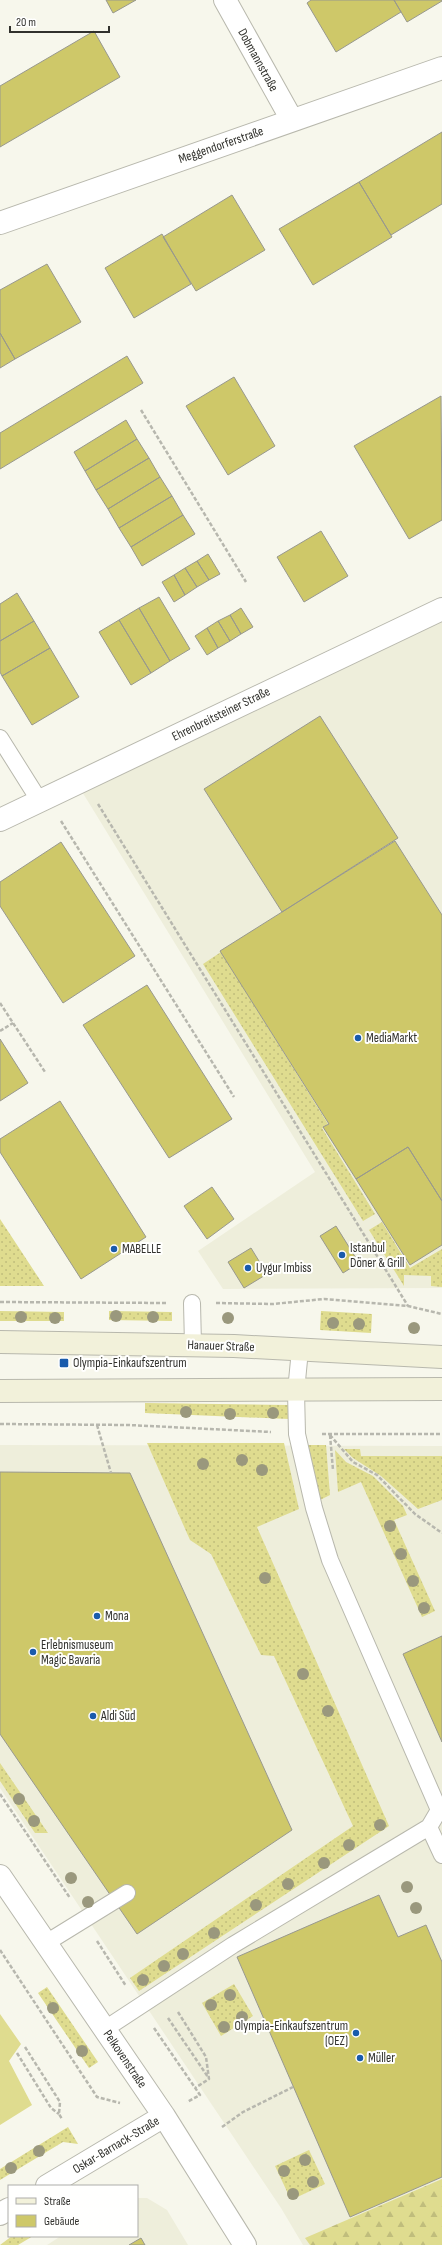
<svg xmlns="http://www.w3.org/2000/svg" width="442" height="2245" font-family="'Sofia Sans Condensed',sans-serif">
	<style>
		.built { fill: #eeeedb }
		.grass { fill: url(#grass-dots) }
		.forest { fill: url(#forest-firs) }
		.park { fill: #dfdc8f }
		.building { fill: #cec869; stroke: #98988e }
		.lines { fill: none; stroke-linecap: round; stroke-linejoin: round }
		.lane-casing { stroke: #b8b8ad; stroke-width: 18 }
		.street-casing { stroke: #b8b8ad; stroke-width: 24 }
		.secondary-casing { stroke: #b8b8ad; stroke-width: 24 }
		.path { stroke: #b7b7ae; stroke-width: 2.5; stroke-dasharray: 4 2; stroke-linecap: butt }
		.lane { stroke: #fff; stroke-width: 16 }
		.street { stroke: #fff; stroke-width: 22 }
		.secondary { stroke: #f2f1da; stroke-width: 22 }
		.tree { fill: #9a987d }
		.poi-dot { fill: #195bac; stroke: #fffffe; stroke-width: 1.5 }
		.labels { text-anchor: middle; dominant-baseline: central; stroke-width: 4; stroke-linejoin: round; paint-order: stroke }
		.street-label { font-size: 13px; fill: #31312d; stroke: #fffffe }
		.poi-label { font-size: 13px; fill: #31312d; stroke: #fffffe; text-anchor: start }
	</style>
	<defs>
		<pattern id="grass-dots" width="8" height="8" patternUnits="userSpaceOnUse"><rect width="8" height="8" fill="#dfdc8f"/><path d="M2 2h.1M6 6h.1" fill="none" stroke="#c0bd7c" stroke-width="1.8" stroke-linecap="round"/></pattern>
		<pattern id="forest-firs" width="22" height="20" patternUnits="userSpaceOnUse"><rect width="22" height="20" fill="#dfdc8f"/><path d="M5 1l3.5 6h-7zM16 11l3.5 6h-7z" fill="#c0bd7c"/></pattern>
	</defs>
	<rect width="100%" height="100%" fill="#f7f7ec"/>
	<path class="built" d="M442,613V1288L223,1289L198,1251L315,1172L81,790Z
		M0,1445L442,1446V2245H303L281,2208L0,1788Z
		M137,2198H147L167,2210L188,2245H47L61,2236H137Z"/>
	<path class="grass" d="M221,952L328,1124L322,1128L375,1214L363,1221L203,964Z
		M0,1219L44,1286H0Z
		M382,1222L410,1268L442,1249V1287L431,1286V1276L404,1275V1286L369,1230Z
		M0,1311L64,1312V1321H0Z
		M109,1311L172,1312V1321L109,1320Z
		M321,1311L372,1314L371,1333L320,1330Z
		M145,1403L288,1405L289,1419L145,1413Z
		M147,1443H284L299,1509L257,1527L389,1826L139,1991L130,1978L353,1826L274,1656L261,1655L211,1554L190,1540Z
		M307,1445H326L330,1495L320,1500Z
		M344,1449H360L361,1456H442V1500L418,1509L381,1476L353,1458Z
		M335,1450L346,1462L373,1476L403,1506L407,1515L394,1520L435,1611L422,1617L361,1482L338,1492Z
		M0,1763L48,1833H35L0,1781Z
		M234,1984L253,2016L221,2036L202,2003Z
		M47,1987L98,2062L89,2068L38,1993Z
		M68,2127L78,2144L63,2142L0,2180V2169Z
		M309,2150L325,2184L291,2200L275,2166Z
		M12,2236H33L18,2245H0Z"/>
	<path class="forest" d="M442,2179V2245H310L305,2238Z"/>
	<path class="park" d="M0,2014L21,2044L9,2061L32,2105L0,2125Z"/>
	<path class="building" d="M106,0H136L113,13Z
		M311,0H394L401,12L336,52L307,3Z
		M394,0H442V1L407,22Z
		M94,31L120,77L0,147V86Z
		M442,132V204L391,235L359,182Z
		M359,182L392,237L313,285L279,229Z
		M232,195L265,250L196,291L163,237Z
		M162,234L191,284L134,318L105,268Z
		M47,264L81,322L15,359L0,333V290Z
		M0,333L15,359L0,368Z
		M127,356L143,383L0,469V433Z
		M234,377L275,446L228,475L186,406Z
		M441,396L442,520L409,539L354,446Z
		M126,420L137,439L85,471L74,452Z
		M137,439L149,458L96,490L85,471Z
		M149,458L160,477L108,509L96,490Z
		M160,477L172,496L119,528L108,509Z
		M172,496L183,515L131,547L119,528Z
		M183,515L195,534L142,566L131,547Z
		M321,531L348,576L304,602L277,557Z
		M208,554L220,574L209,580L197,561Z
		M197,561L209,580L197,587L185,568Z
		M185,568L197,587L185,595L174,575Z
		M174,575L185,595L174,602L162,582Z
		M17,593L34,621L0,641V604Z
		M159,597L190,649L170,661L139,608Z
		M139,608L170,661L151,673L119,620Z
		M241,608L253,627L241,634L230,615Z
		M230,615L241,634L230,641L218,621Z
		M119,620L151,673L131,685L99,632Z
		M34,621L50,648L2,676L0,672V641Z
		M218,621L230,641L218,648L207,628Z
		M207,628L218,648L207,655L195,636Z
		M50,648L79,697L32,725L2,676Z
		M320,716L398,838L282,912L204,789Z
		M395,841L442,915V1201L408,1147L356,1179L323,1127L329,1124L220,951Z
		M61,842L135,956L63,1003L0,906V882Z
		M147,985L232,1119L169,1158L83,1025Z
		M0,1039L28,1083L0,1101Z
		M60,1101L146,1237L81,1279L0,1152V1139Z
		M408,1147L442,1201V1245L410,1265L356,1179Z
		M212,1187L234,1219L207,1239L184,1206Z
		M336,1226L359,1263L343,1273L320,1236Z
		M251,1248L267,1274L244,1288L228,1262Z
		M0,1472L130,1473L292,1830L137,1934L0,1734Z
		M442,1636V1742L403,1654Z
		M379,1895L398,1937L426,1925L442,1962V2177L350,2217L237,1957Z
		M141,2238L145,2245H129Z"/>
	<g class="lines">
		<defs>
			<path id="lane" d="M0,738L39,800
				M192,1303L193,1345
				M429,1827L442,1855
				M46,1943L127,1893
				M105,2029L233,1945L429,1827L439,1810L330,1560L314,1508L297,1434L296,1391L300,1350"/>
			<path id="street" d="M225,0L292,120
				M0,223L442,68
				M0,820L442,609
				M0,1876L164,2116L245,2245
				M47,2186L164,2116
				M0,2214L9,2209"/>
			<path id="secondary" d="M0,1342L234,1346L442,1357
				M0,1391L442,1389"/>
		</defs>
		<use href="#lane" class="lane-casing"/>
		<use href="#street" class="street-casing"/>
		<use href="#secondary" class="secondary-casing"/>
		<path class="path" d="M141,410L246,582
			M98,804L408,1306
			M61,821L234,1097
			M0,1003L45,1072
			M0,1031L13,1023
			M0,1302L167,1303
			M216,1303L273,1304L324,1299L408,1306L442,1314
			M0,1424L129,1425L271,1432
			M97,1425L111,1473
			M322,1434H442
			M330,1435L353,1462L377,1475L415,1514L442,1533
			M330,1435L333,1470
			M0,1794L70,1898
			M97,1941L126,1986
			M0,1950L97,2097L120,2103
			M178,2012L206,2057L209,2079L195,2088
			M168,2018L208,2077
			M154,2028L200,2095L187,2102
			M25,2047L60,2102L59,2114L62,2119
			M17,2053L51,2108L59,2114
			M222,2127L243,2112L293,2087"/>
		<use href="#lane" class="lane"/>
		<use href="#street" class="street"/>
		<use href="#secondary" class="secondary"/>
	</g>
	<g class="tree">
		<circle cx="116" cy="1316" r="6"/>
		<circle cx="21" cy="1317" r="6"/>
		<circle cx="153" cy="1317" r="6"/>
		<circle cx="55" cy="1318" r="6"/>
		<circle cx="228" cy="1318" r="6"/>
		<circle cx="333" cy="1323" r="6"/>
		<circle cx="359" cy="1324" r="6"/>
		<circle cx="414" cy="1328" r="6"/>
		<circle cx="186" cy="1412" r="6"/>
		<circle cx="273" cy="1413" r="6"/>
		<circle cx="230" cy="1414" r="6"/>
		<circle cx="242" cy="1460" r="6"/>
		<circle cx="203" cy="1464" r="6"/>
		<circle cx="262" cy="1470" r="6"/>
		<circle cx="390" cy="1526" r="6"/>
		<circle cx="401" cy="1554" r="6"/>
		<circle cx="265" cy="1578" r="6"/>
		<circle cx="413" cy="1581" r="6"/>
		<circle cx="424" cy="1608" r="6"/>
		<circle cx="303" cy="1674" r="6"/>
		<circle cx="328" cy="1711" r="6"/>
		<circle cx="19" cy="1799" r="6"/>
		<circle cx="34" cy="1821" r="6"/>
		<circle cx="380" cy="1825" r="6"/>
		<circle cx="349" cy="1845" r="6"/>
		<circle cx="324" cy="1863" r="6"/>
		<circle cx="71" cy="1878" r="6"/>
		<circle cx="288" cy="1884" r="6"/>
		<circle cx="407" cy="1887" r="6"/>
		<circle cx="88" cy="1902" r="6"/>
		<circle cx="256" cy="1905" r="6"/>
		<circle cx="416" cy="1908" r="6"/>
		<circle cx="214" cy="1933" r="6"/>
		<circle cx="183" cy="1954" r="6"/>
		<circle cx="164" cy="1966" r="6"/>
		<circle cx="143" cy="1980" r="6"/>
		<circle cx="230" cy="1995" r="6"/>
		<circle cx="211" cy="2005" r="6"/>
		<circle cx="53" cy="2008" r="6"/>
		<circle cx="242" cy="2017" r="6"/>
		<circle cx="224" cy="2027" r="6"/>
		<circle cx="82" cy="2051" r="6"/>
		<circle cx="39" cy="2151" r="6"/>
		<circle cx="305" cy="2160" r="6"/>
		<circle cx="11" cy="2168" r="6"/>
		<circle cx="284" cy="2171" r="6"/>
		<circle cx="313" cy="2182" r="6"/>
		<circle cx="293" cy="2194" r="6"/>
	</g>
	<g class="poi-dot">
		<circle cx="358" cy="1038" r="4"/>
		<circle cx="114" cy="1249" r="4"/>
		<circle cx="342" cy="1255" r="4"/>
		<circle cx="248" cy="1268" r="4"/>
		<rect x="59" y="1358" width="10" height="10" rx="2"/>
		<circle cx="97" cy="1616" r="4"/>
		<circle cx="33" cy="1652" r="4"/>
		<circle cx="93" cy="1716" r="4"/>
		<circle cx="356" cy="2033" r="4"/>
		<circle cx="360" cy="2058" r="4"/>
	</g>
	<g class="labels">
		<g class="street-label">
			<text transform="translate(258 60) rotate(61)">Dobmannstraße</text>
			<text transform="translate(221 145) rotate(-19)">Meggendorferstraße</text>
			<text transform="translate(221 714) rotate(-26)">Ehrenbreitsteiner Straße</text>
			<text transform="translate(221 1346) rotate(2)">Hanauer Straße</text>
			<text transform="translate(125 2059) rotate(56)">Pelkovenstraße</text>
			<text transform="translate(116 2145) rotate(-31)">Oskar-Barnack-Straße</text>
		</g>
		<g class="poi-label">
			<text x="366" y="1038">MediaMarkt</text>
			<text x="350" y="1248">Istanbul<tspan x="350" dy="15">Döner &amp; Grill</tspan></text>
			<text x="122" y="1249">MABELLE</text>
			<text x="256" y="1268">Uygur Imbiss</text>
			<text x="73" y="1363">Olympia-Einkaufszentrum</text>
			<text x="105" y="1616">Mona</text>
			<text x="41" y="1645">Erlebnismuseum<tspan x="41" dy="15">Magic Bavaria</tspan></text>
			<text x="101" y="1716">Aldi Süd</text>
			<text x="348" y="2026" text-anchor="end">Olympia-Einkaufszentrum<tspan x="348" dy="15">(OEZ)</tspan></text>
			<text x="368" y="2058">Müller</text>
		</g>
	</g>
	<rect x="8" y="2185" width="130" height="52" fill="#fffffe" stroke="#adadaa"/>
	<rect x="16" y="2198" width="20" height="6" fill="#f2f1da" stroke="#adadaa"/>
	<text x="44" y="2205" font-size="12" fill="#31312d">Straße</text>
	<rect x="16" y="2215" width="20" height="12" fill="#cec869" stroke="#adadaa"/>
	<text x="44" y="2225" font-size="12" fill="#31312d">Gebäude</text>
	<path d="M10 26v6h99v-6" fill="none" stroke="#31312d" stroke-width="2"/>
	<text x="16" y="26" font-size="12" fill="#31312d" stroke="#fffffe" stroke-width="3" paint-order="stroke">20 m</text>
</svg>
